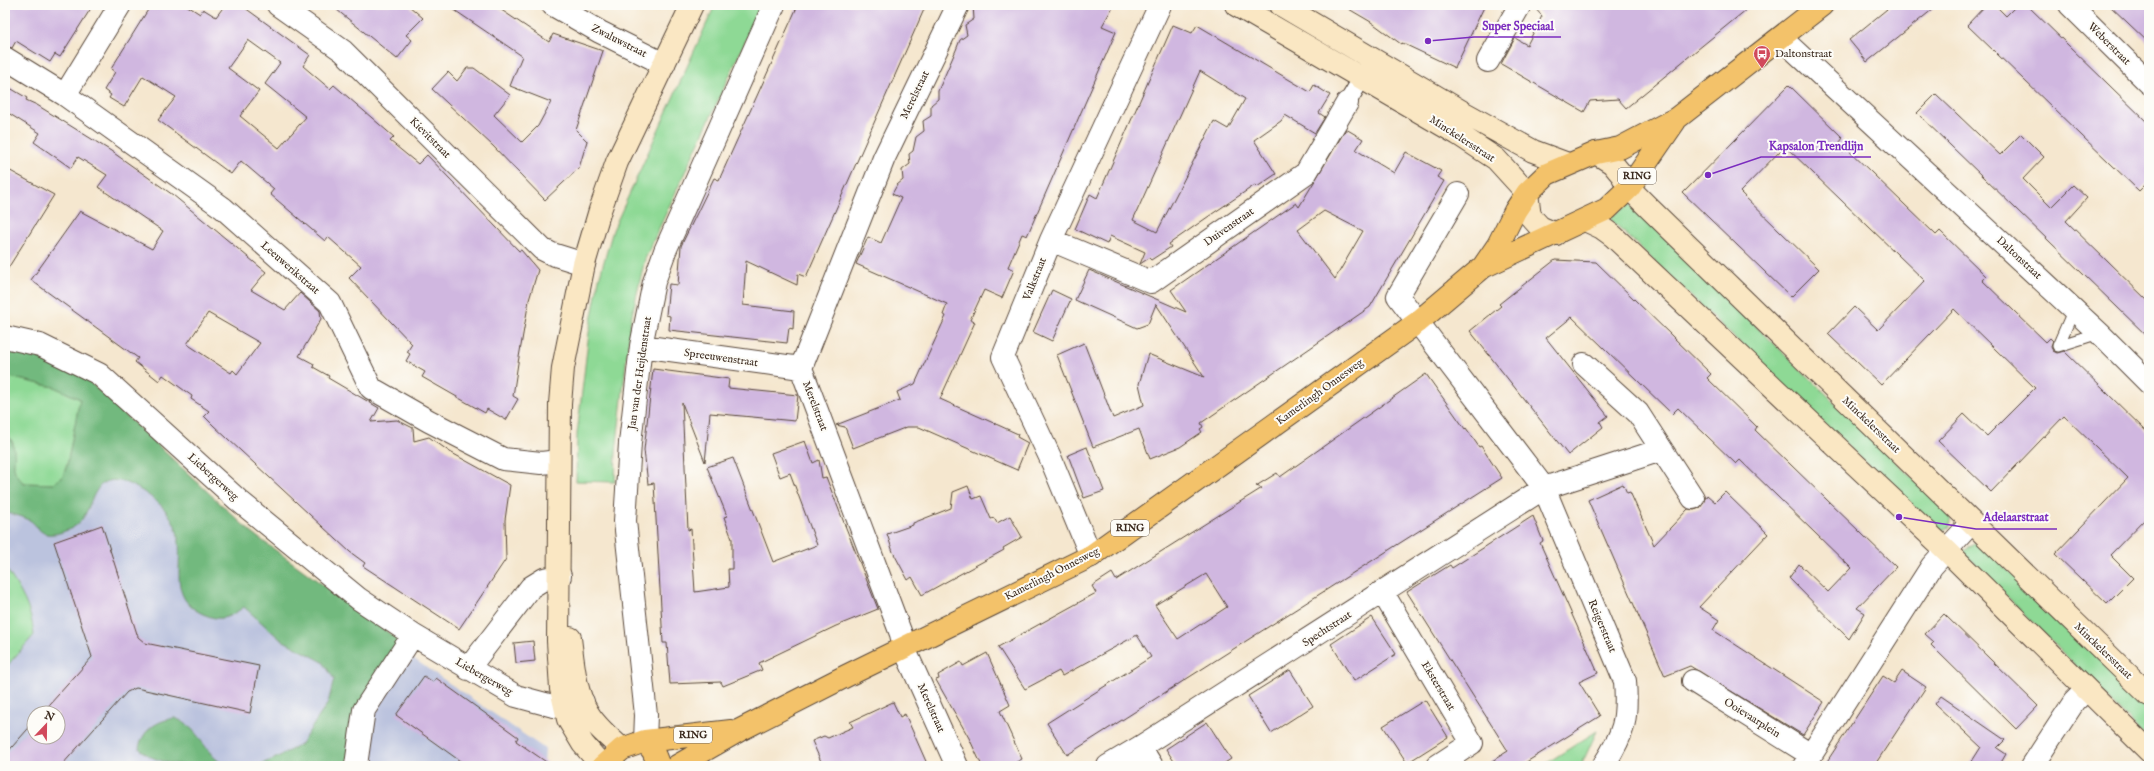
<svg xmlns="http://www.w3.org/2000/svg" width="2154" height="771" font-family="'IM FELL English',serif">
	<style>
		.industrial { fill: #bbc3de; fill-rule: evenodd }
		.green { fill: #8ed995; stroke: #64825a }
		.forest { fill: #72b97e; stroke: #56724e }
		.building { fill: #d0b7e0; fill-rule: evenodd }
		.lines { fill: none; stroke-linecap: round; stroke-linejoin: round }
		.service-casing { stroke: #574639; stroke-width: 13 }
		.pedestrian-casing { stroke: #574639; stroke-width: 19 }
		.minor-casing { stroke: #574639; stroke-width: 24 }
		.secondary-casing { stroke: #574639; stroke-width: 24 }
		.primary-casing { stroke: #574639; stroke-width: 24 }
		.service { stroke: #fff; stroke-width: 11 }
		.pedestrian { stroke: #fff; stroke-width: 17 }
		.minor { stroke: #fff; stroke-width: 22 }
		.secondary { stroke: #fae7c3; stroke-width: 22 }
		.primary { stroke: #f3c26a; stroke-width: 22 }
		.labels { text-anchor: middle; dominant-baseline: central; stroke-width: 4; stroke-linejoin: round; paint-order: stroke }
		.shield { fill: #fdfcf7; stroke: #75695f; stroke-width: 1 }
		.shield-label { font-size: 10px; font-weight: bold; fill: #3b2a1e }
		.street-label { font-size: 11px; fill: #3b2a1e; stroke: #fdfcf7 }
		.poi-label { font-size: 11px; fill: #3b2a1e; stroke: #fdfcf7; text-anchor: start }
		.leader { fill: none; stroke: #7b2cbf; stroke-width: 1.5 }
		.callout-dot { fill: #7b2cbf; stroke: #fdfcf7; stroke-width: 1.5 }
		.callout-label { font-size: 12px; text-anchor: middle; font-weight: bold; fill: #7b2cbf; stroke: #fdfcf7; stroke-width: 4; stroke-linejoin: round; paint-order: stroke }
	</style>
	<rect width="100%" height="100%" fill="#fdfcf7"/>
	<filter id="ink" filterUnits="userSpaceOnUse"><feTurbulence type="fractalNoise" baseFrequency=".025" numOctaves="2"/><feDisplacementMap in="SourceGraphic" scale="8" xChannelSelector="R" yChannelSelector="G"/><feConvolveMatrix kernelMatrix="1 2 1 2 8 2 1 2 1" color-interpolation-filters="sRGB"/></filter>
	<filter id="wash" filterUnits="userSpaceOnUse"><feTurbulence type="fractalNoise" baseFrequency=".012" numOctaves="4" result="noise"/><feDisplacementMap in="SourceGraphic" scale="16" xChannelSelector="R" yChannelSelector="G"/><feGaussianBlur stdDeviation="0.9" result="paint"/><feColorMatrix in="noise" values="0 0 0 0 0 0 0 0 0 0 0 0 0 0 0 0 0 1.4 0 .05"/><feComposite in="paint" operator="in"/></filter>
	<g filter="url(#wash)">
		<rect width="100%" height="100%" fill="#f5e7cf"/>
		<path class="industrial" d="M5,354L331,602L545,749L544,766H5ZM34,713H58V737H34Z"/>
		<path class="green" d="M715,5H762L645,259L631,319L616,452L615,482L576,481L577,434L589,332L599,279L613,230Z
			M1630,204L1952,516L1950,527L1942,530L1935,529L1609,218Z
			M5,376L54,387L80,399L67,465L63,476L53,484L24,483L16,476L13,466V443L5,430Z
			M1974,544H1981L2149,707V740L1963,552Z
			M5,567C21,591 31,607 34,635L5,668Z
			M1597,731L1581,766H1542Z"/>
		<path class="forest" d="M5,342L78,371L252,533L411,649L376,698L361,766H256L274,759L300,745L328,703L334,679L323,662L280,639L244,607C228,618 221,622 203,614C167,598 184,565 178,536C176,521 163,505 151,497C139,488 112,471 99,487C86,504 89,523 65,531C60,533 53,535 47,534C40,533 36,525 31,521C23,516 14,515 5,512V430C8,435 12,440 13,445C18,463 7,468 24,483L53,484L63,476L67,465L80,399L54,387L5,376Z
			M175,718C202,729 202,753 226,766C201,766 157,768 139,748C143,729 157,721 175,718Z"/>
		<g id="blocks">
			<path class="building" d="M5,5H93L60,57L55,54L50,62L16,41L12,48L5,46Z
				M151,5H186L200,14L203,9L216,17L225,5H241L310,55L303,66L330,89L334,85L394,137L390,141L418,164L427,155L519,251L521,250L538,270L529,300L518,363L513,396L518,399L506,420L487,409L485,413L422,377L425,372L406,361L410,354L407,352L412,344L349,278L361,266L328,237L325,241L270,194L274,189L241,161L231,174L158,120L176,97L143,76L124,107L109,98L111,95L104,90L115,72L111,69ZM248,40L280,63L265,84L306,117L279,148L240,116L259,91L228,68Z
				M331,5H408L423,18L406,35L412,40L397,59Z
				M447,5H494L549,42L553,34L603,51L576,130L587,141L579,168L545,200L493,146L432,89L448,72L457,81L467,68H474L510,95L494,115L522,142L538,126L551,102L510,86L522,56Z
				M798,5H926L806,277L798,274L797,285L746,261L743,305L794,311L793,329L789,328L787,343L669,330L670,316L666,315L669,284L678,285L681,246L714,178L719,180Z
				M973,5H1114L1102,26L1116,32L1027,236L1022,234L1008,267L1014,270L1002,298L984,290L970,320L975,322L940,399L1018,434L1017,437L1028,443L1017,470L919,427H907L853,448L845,427L836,425L900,400L897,392L915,384L946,316L943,315L947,304L856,264L868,237L881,243L901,198L892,194L897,185L903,180L902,170L910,164L909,154L913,151L916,137L924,131L923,121L931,116V105L938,99V91L956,50L960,40L967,35L965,25L974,19Z
				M1342,5H1485L1455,68L1402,43L1401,44L1371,22Z
				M1532,5H1752L1626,108L1618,99L1590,101L1584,112L1501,64L1515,38L1527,45L1542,16Z
				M1892,5H1938L1867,62L1849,40Z
				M1986,5H1995L2006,16L2017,5H2027L2149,124V181L2139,191L1967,25Z
				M2109,5H2149V43L2128,23Z
				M1173,25L1192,33L1197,25L1310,92L1314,85L1330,95L1319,113L1325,117L1315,133L1285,115L1281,121L1254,140L1276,174L1257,187L1255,185L1212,214L1169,244L1171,247L1151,260L1149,258L1140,264L1145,252L1110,236L1107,244L1075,229L1090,194L1097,198ZM1200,71L1245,99L1228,129L1214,121L1157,232L1133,220Z
				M5,85L27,98L26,100L37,105L111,151L173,195L266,272L251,290L285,310L300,293L320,311L321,319L299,356L314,364L313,367L329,376L328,378L379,408L371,422L397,420L413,428L414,441L429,437L450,452L510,485L505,520L506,559L459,629L363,566L365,563L350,552L214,426L204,416L209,411L191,399L192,396L163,375L159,381L135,362L138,358L31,280L80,211L152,249L163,231L98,187L107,175L78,157L71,168L34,142L40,133L5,111ZM208,313L260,343L237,374L233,370L231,373L187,344Z
				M1789,85L1843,138L1840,142L1936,235L1940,231L1986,276L1982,280L2046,342L2050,338L2053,341L2051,347L2053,351L2057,353L2064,351L2149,434V515L2110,555L2133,578L2107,604L2055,554L2128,478L2064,416L1991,492L1938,441L1964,414L1987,436L2035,388L1954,309L1881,385L1828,334L1854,307L1878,330L1925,281L1785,146L1740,192L1819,269L1791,297L1683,193Z
				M1936,94L2000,155L2021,134L2044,157L2023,179L2051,207L2073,185L2087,198L2066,221L2149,302V338L1917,113Z
				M1346,129L1363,139L1356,150L1394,173L1406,152L1441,171L1437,177L1444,181L1370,307L1201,423L1203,427L1200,429L1202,432L1180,447L1150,459L1139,429L1093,447L1057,355L1084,343L1113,418L1144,405L1139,384L1148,354L1204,377L1156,304L1148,324L1137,328L1075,300L1089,270L1186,312L1171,290L1296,203L1299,207ZM1324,211L1363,231L1335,279L1298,230Z
				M5,168L54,195L5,273Z
				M1555,260L1596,262L1711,374L1707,378L1757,427L1755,430L1896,567L1857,608L1865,613L1849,639L1789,578L1799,564L1828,592L1851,568L1740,460L1736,464L1678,408L1672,414L1572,317L1546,338L1608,416L1600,422L1603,427L1568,455L1470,331L1501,306L1499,304Z
				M1052,290L1071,299L1052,341L1033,332Z
				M653,369L729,379L728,388L798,395L795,421L710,413L705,462L682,403L688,530L691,529L695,592L729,587L728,569H732V539L724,517L727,516L707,467L733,458L773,562L817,545L790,473L780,477L771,453L805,441L813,463L819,460L822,478L826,477L878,609L836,626L759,663L762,670L723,686L721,682L670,684L667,643H663L654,483L648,484L644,450Z
				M1426,374L1465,429L1466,428L1479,447L1481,446L1502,478L1067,755L1047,723L1151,657L1137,635L1062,676L1059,671L1025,689L998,647L1096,593L1092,586L1112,573L1116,580L1262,488L1256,486L1277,473L1280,477ZM1206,574L1227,607L1178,639L1155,605Z
				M1087,447L1104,491L1084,498L1068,455Z
				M1623,484L1627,493L1630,492L1654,545L1688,509L1694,510L1700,508L1707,495L1715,502L1725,492L1768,534L1699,607L1719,620L1713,630L1824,702L1803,735L1690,666L1665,676L1588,500Z
				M968,486L973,499L981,496L991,519L994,518L997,523L1010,516L1022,537L1003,548L1004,550L922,595L912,577L908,580L893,552L887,534L913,525V523L951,508L953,492Z
				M1533,516L1543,541L1540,543L1598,673L1579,682L1600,716L1520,766H1484L1508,751L1407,592L1450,565L1452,568Z
				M102,525L138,637L145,643L259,666L250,713L136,688L127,692L61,766H5V755L34,722V737H58V713H42L92,657L54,542Z
				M1944,614L2038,706L2016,729L1931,645L1934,642L1925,634Z
				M1372,617L1396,654L1354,681L1331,644Z
				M533,641L535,661L516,663L514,643Z
				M987,653L1010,705L1000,711L1022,759L1009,766H982L969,738L936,680L939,679L938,675L961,662L963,666Z
				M1290,670L1313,706L1271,733L1248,696Z
				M1902,671L1926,687L1874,766H1824L1883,676L1894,683Z
				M424,676L433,682L436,678L518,737L516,741L552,766H467L396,715Z
				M1941,696L2005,740L1997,748L2006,754L1999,766H1969L1981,747L1935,704Z
				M1425,700L1448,737L1407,763L1383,726Z
				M893,702L900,717L905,714L928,766H823L812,741L824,736L828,738L853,727L850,722Z
				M1207,722L1231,759L1220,766H1177L1166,749Z"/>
		</g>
	</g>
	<g filter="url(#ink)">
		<use href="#blocks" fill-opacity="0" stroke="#574639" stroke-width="1"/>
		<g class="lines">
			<defs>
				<path id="service" d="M2074,309L2058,346L2099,333"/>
				<path id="pedestrian" d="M1347,103L1368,68"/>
				<path id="minor" d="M278,5L343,51L542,249L552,254L584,264
					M553,5L600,32L664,64
					M2070,5L2149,83
					M1781,38L2099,333L2149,383
					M5,58L65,95L223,208L330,303L371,388L429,421L503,459L541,463L559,461
					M1488,61L1520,5
					M65,95L120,5
					M1458,194L1398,296L1544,488L1625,681C1628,720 1624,734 1603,766
					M1051,240L1151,282L1306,173L1347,103
					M5,337L40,345L99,374L238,500L359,599L413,635L516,696L553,706L583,702
					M641,346L801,368
					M1584,364L1638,413L1693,498
					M1091,556L1050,457L1003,357L1051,240L1160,5
					M1383,593L1472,743L1437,766
					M468,669L531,587L544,579L560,576
					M1693,681L1811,755
					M645,741L646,715L625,521L630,443L641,346L654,282L665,251L774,5
					M1140,747L1152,766
					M358,766L356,765L364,710L413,635
					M957,766L904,648L901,634L801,368L884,158L958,5
					M1108,766L1140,747L1544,488L1661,450
					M1804,766L1932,566L1971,523
					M2032,766L2074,702L2086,690"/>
				<path id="secondary" d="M1236,5L1458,134L1496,159L1527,193L1530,216L1540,227L1556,234
					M1281,5L1466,114L1533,151L1568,164
					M1596,153L1612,163L1622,175L1629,188L1650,209L2149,695
					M1585,220L1602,228L1613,236L1946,550L2149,751
					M570,638C573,662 575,692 588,713C596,727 610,738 622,749
					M602,766L583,744L568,719L561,689L558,641L560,404L563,368L584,264L600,210L617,162L692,5"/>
				<path id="primary" d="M1483,267L1607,209L1629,188L1675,121
					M645,741L653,751L659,766
					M603,766L622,749L645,741L731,731
					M677,766L740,730L846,676L1091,556L1418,322L1483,267L1498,245L1515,211L1527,193L1547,174L1596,153L1620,148L1677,118L1822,5"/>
			</defs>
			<use href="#service" class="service-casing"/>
			<use href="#pedestrian" class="pedestrian-casing"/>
			<use href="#minor" class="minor-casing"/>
			<use href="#secondary" class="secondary-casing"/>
			<use href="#primary" class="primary-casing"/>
			<use href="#service" class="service"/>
			<use href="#pedestrian" class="pedestrian"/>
			<use href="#minor" class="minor"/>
			<use href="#secondary" class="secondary"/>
			<use href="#primary" class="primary"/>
		</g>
	</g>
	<defs>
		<symbol id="bus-pin" viewBox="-11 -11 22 30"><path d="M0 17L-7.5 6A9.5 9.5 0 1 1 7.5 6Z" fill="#d1495b" stroke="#fdfcf7"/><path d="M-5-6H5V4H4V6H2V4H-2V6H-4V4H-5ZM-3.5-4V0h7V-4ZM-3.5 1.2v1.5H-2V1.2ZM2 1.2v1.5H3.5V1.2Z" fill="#fff"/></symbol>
	</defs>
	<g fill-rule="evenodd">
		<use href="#bus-pin" x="1752" y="44" width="20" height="27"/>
	</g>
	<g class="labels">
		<g class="shield">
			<rect x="1618" y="168" width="38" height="16" rx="3"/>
			<rect x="1111" y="520" width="38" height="16" rx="3"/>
			<rect x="674" y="727" width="38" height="16" rx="3"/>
		</g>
		<g class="shield-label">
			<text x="1637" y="176">RING</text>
			<text x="1130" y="528">RING</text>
			<text x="693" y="735">RING</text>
		</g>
		<g class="street-label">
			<text transform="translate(619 41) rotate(27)">Zwaluwstraat</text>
			<text transform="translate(2109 44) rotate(45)">Weberstraat</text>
			<text transform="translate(915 95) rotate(-64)">Merelstraat</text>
			<text transform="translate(430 138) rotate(45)">Kievitstraat</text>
			<text transform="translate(1462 139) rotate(33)">Minckelersstraat</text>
			<text transform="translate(1229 227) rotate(-35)">Duivenstraat</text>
			<text transform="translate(2019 258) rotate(43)">Daltonstraat</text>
			<text transform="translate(290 268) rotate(41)">Leeuwerikstraat</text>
			<text transform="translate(1035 279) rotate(-68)">Valkstraat</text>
			<text transform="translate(721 358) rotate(8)">Spreeuwenstraat</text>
			<text transform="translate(640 373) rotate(-82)">Jan van der Heijdenstraat</text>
			<text transform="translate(1320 392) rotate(-36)">Kamerlingh Onnesweg</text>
			<text transform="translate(815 406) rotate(69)">Merelstraat</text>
			<text transform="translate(1871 425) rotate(44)">Minckelersstraat</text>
			<text transform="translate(213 477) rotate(42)">Liebergerweg</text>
			<text transform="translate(1052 574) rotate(-27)">Kamerlingh Onnesweg</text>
			<text transform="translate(1602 626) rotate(67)">Reigerstraat</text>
			<text transform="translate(1327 629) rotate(-33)">Spechtstraat</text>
			<text transform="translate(2103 651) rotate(44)">Minckelersstraat</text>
			<text transform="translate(484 677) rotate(30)">Liebergerweg</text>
			<text transform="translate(1438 686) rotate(59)">Eksterstraat</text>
			<text transform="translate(931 708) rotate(66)">Merelstraat</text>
			<text transform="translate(1752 718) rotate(32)">Ooievaarplein</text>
		</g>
		<g class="poi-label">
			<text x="1775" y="54">Daltonstraat</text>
		</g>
	</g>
	<path class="leader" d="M1428 41L1474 37H1561M1708 175L1761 157H1871M1899 517L1976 529H2057"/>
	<g class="callout-dot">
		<circle cx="1428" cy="41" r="4"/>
		<circle cx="1708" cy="175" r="4"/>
		<circle cx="1899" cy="517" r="4"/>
	</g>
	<g class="callout-label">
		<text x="1518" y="30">Super Speciaal</text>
		<text x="1816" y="150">Kapsalon Trendlijn</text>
		<text x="2016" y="521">Adelaarstraat</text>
	</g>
	<rect width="2154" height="771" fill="none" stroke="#fdfcf7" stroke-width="20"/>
	<g transform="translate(46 725) rotate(22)"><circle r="19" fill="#fdfcf7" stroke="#afa8a0"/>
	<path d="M0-3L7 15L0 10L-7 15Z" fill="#d1495b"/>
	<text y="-6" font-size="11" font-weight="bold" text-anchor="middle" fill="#3b2a1e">N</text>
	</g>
</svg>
